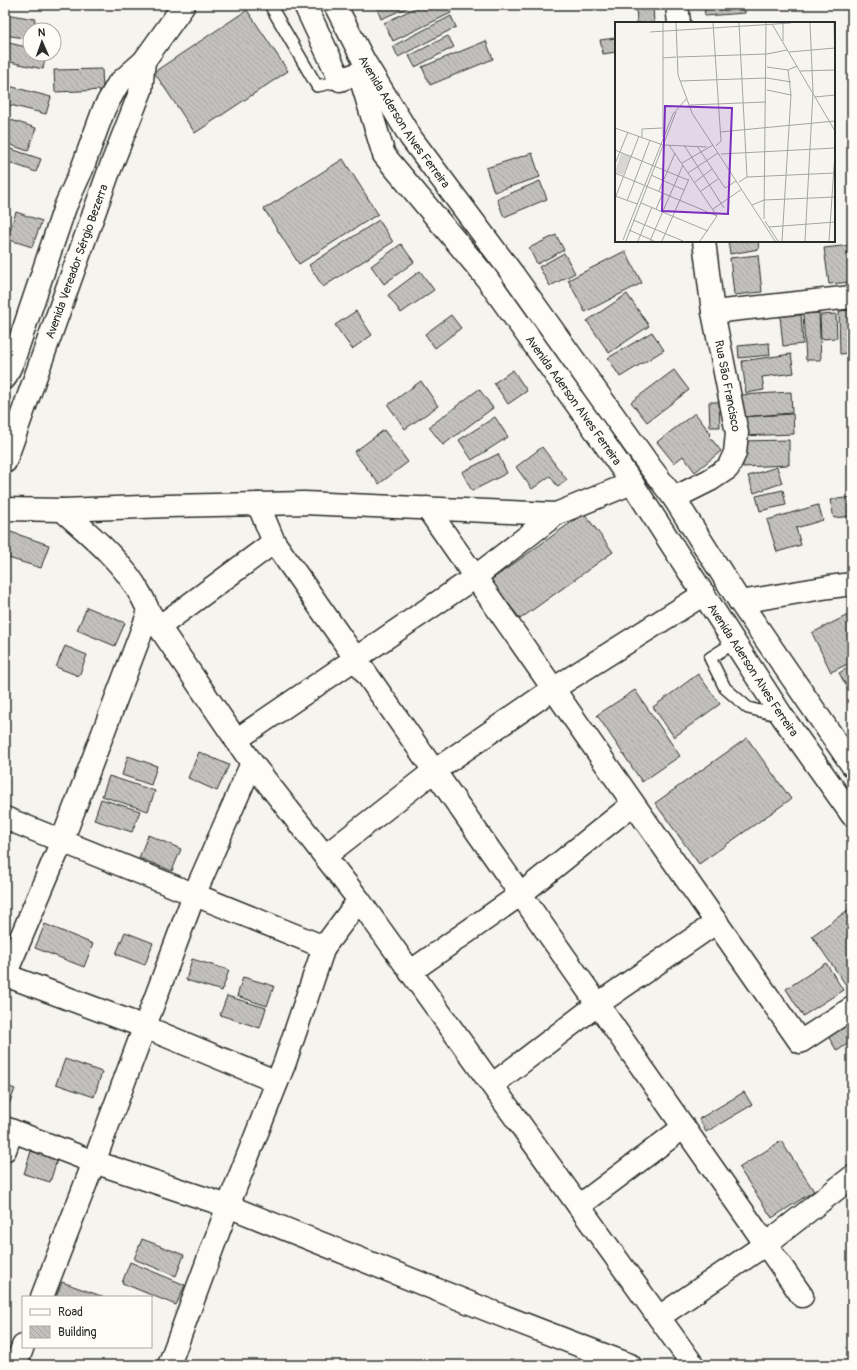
<svg xmlns="http://www.w3.org/2000/svg" width="857" height="1370" font-family="Pangolin,sans-serif">
	<style>
		.building { fill: url(#building-back-hatch); stroke: #2b2b2b }
		.lines { fill: none; stroke-linecap: round; stroke-linejoin: round }
		.service-casing { stroke: #2b2b2b; stroke-width: 14 }
		.minor-casing { stroke: #2b2b2b; stroke-width: 25 }
		.primary-casing { stroke: #2b2b2b; stroke-width: 25 }
		.service { stroke: #fdfcf7; stroke-width: 11 }
		.minor { stroke: #fdfcf7; stroke-width: 22 }
		.primary { stroke: #fdfcf7; stroke-width: 22 }
		.labels { text-anchor: middle; dominant-baseline: central; stroke-width: 4; stroke-linejoin: round; paint-order: stroke }
		.street-label { font-size: 12px; fill: #2b2b2b; stroke: #fdfcf7 }
		.inset-road { fill: none; stroke: #a4a4a1; stroke-width: 1 }
		.view { fill: #7b2cbf; fill-opacity: 0.15; stroke: #7b2cbf; stroke-width: 2 }
		.inset-edge { fill: none; stroke: #2b2b2b; stroke-width: 2 }
	</style>
	<defs>
		<pattern id="building-back-hatch" width="6" height="6" patternUnits="userSpaceOnUse"><rect width="6" height="6" fill="#c2c1be"/><path d="M-1 5l2 2M0 0l6 6M5-1l2 2" fill="none" stroke="#a7a6a3"/></pattern>
	</defs>
	<rect width="100%" height="100%" fill="#f5f4ef"/>
	<filter id="ink" filterUnits="userSpaceOnUse"><feTurbulence type="fractalNoise" baseFrequency=".025" numOctaves="2"/><feDisplacementMap in="SourceGraphic" scale="8" xChannelSelector="R" yChannelSelector="G"/><feConvolveMatrix kernelMatrix="1 2 1 2 8 2 1 2 1" color-interpolation-filters="sRGB"/></filter>
	<g filter="url(#ink)">
		<path class="building" d="M385,5H413L381,19L377,9Z
			M421,5H447L451,13L393,41L384,23Z
			M496,5H530L496,8Z
			M584,5H618L619,6L584,9Z
			M636,5H653L654,23H637Z
			M704,5H745V13L705,16Z
			M247,10L288,71L195,133L154,72Z
			M5,14L35,19L34,30H30V39L5,35Z
			M451,16L456,27L398,57L393,46Z
			M448,36L454,47L415,67L409,56Z
			M616,38V52L603,54L600,40Z
			M486,41L493,59L430,85L422,67Z
			M5,42L30,48V54H46L43,69L5,61Z
			M102,69L103,90L55,92L54,70Z
			M5,85L51,97L46,114L10,105L7,116H5Z
			M5,118L36,128L28,151L5,143Z
			M5,147L41,159L36,172L5,161Z
			M532,153L540,177L494,192L486,168Z
			M343,159L378,214L299,264L264,209Z
			M540,181L547,199L504,217L497,199Z
			M16,212L42,221L32,247L7,239Z
			M379,220L393,242L323,287L309,265Z
			M556,235L564,250L537,264L529,248Z
			M728,241H758L759,249L730,254Z
			M401,244L414,262L384,284L371,266Z
			M852,245V282L829,284L824,248Z
			M625,251L642,283L585,312L568,280Z
			M564,253L575,273L550,286L539,267Z
			M758,255L762,292L734,295L730,258Z
			M420,271L434,290L401,313L388,295Z
			M627,294L649,326L609,353L587,321Z
			M852,310V353L840,354L839,311Z
			M356,311L372,335L352,349L335,325Z
			M819,313L821,360H806L803,314Z
			M836,314L837,338L821,339L820,315Z
			M451,315L461,328L435,348L425,334Z
			M801,315L803,344L783,346L780,316Z
			M652,332L664,350L620,377L608,358Z
			M769,343L770,355L739,358L738,346Z
			M791,354L794,373L762,377L764,390L746,393L742,361Z
			M513,370L527,391L508,404L494,383Z
			M674,370L689,390L647,422L631,402Z
			M421,381L438,406L405,429L388,405Z
			M479,389L493,408L443,445L429,427Z
			M791,392L792,413L741,417L740,395Z
			M709,402H719L720,427H710Z
			M695,413L711,434L709,436L721,451L695,472L683,456L674,463L657,442Z
			M793,414L794,434L741,436L740,417Z
			M495,417L508,437L472,460L459,440Z
			M384,430L408,462L379,484L354,452Z
			M789,440V465L743,467L742,441Z
			M542,447L567,480L558,487L550,476L532,489L516,467Z
			M498,454L507,473L472,491L462,472Z
			M777,467L782,483L754,493L748,476Z
			M783,490L786,505L760,511L756,496Z
			M852,497V516L834,518L830,500Z
			M818,505L823,520L796,528L801,545L777,552L767,520Z
			M584,513L613,552L520,619L491,580Z
			M5,530L49,545L41,568L5,557Z
			M87,607L125,623L115,646L77,630Z
			M852,613V662L831,672L812,633Z
			M65,646L87,655L79,676L56,667Z
			M852,665V694H851L839,673Z
			M698,674L720,704L674,737L653,707Z
			M635,690L680,756L642,782L597,715Z
			M747,738L791,799L699,864L655,803Z
			M199,752L229,765L217,791L188,778Z
			M128,756L157,766L151,785L122,775Z
			M109,776L155,791L148,811L102,796Z
			M101,799L140,811L132,832L94,820Z
			M148,835L181,849L172,871L139,858Z
			M852,907V981L846,985L812,936Z
			M45,924L93,944L84,967L35,948Z
			M125,932L153,943L145,965L116,954Z
			M192,959L229,970L222,991L186,980Z
			M826,963L843,990L803,1016L786,989Z
			M243,977L274,986L267,1006L237,996Z
			M227,996L266,1008L260,1028L220,1015Z
			M852,1016V1041L837,1051L826,1033Z
			M65,1059L102,1072L94,1097L56,1084Z
			M5,1085L15,1089L6,1112H5Z
			M744,1092L752,1105L706,1132L699,1119Z
			M781,1141L814,1191L772,1218L739,1168Z
			M31,1151L57,1160L50,1182L24,1174Z
			M142,1239L184,1255L176,1276L134,1259Z
			M130,1262L185,1285L176,1305L122,1283Z
			M62,1282L104,1297H56Z"/>
		<g class="lines">
			<defs>
				<path id="service" d="M270,5L317,86L336,82L344,79
					M735,642L710,658L725,688L748,708L781,716"/>
				<g id="minor">
					<path d="M677,5L679,23"/>
					<path d="M713,312L852,297"/>
					<path d="M5,378L14,358L65,207L82,169L104,109L118,84L144,61L184,5"/>
					<path id="s1" d="M5,462L108,174L141,90L144,61"/>
					<path d="M674,498L710,480L728,468L735,453L737,433L713,312L704,241"/>
					<path d="M258,504L274,542L802,1296"/>
					<path d="M427,508L800,1042L852,1008"/>
					<path d="M5,509L62,510L168,506L304,503L556,514"/>
					<path d="M62,510C88,533 123,562 139,592C143,598 146,605 149,612L252,763L359,900L693,1365"/>
					<path d="M740,602L829,587L852,584"/>
					<path d="M159,627L274,542"/>
					<path d="M236,740L475,577L556,514L632,483"/>
					<path d="M5,818L324,947"/>
					<path d="M325,856L434,771L553,689L704,594"/>
					<path d="M410,972L521,894L633,804"/>
					<path d="M5,975L62,841L149,612"/>
					<path d="M5,975L145,1027L277,1082"/>
					<path d="M492,1085L598,1004L717,922"/>
					<path d="M5,1128L94,1162L228,1206L485,1309L630,1365"/>
					<path d="M5,1150L12,1131"/>
					<path d="M579,1206L684,1127"/>
					<path d="M42,1297L94,1162L194,895L252,763"/>
					<path d="M659,1317L766,1244L852,1177"/>
					<path d="M16,1365L23,1346"/>
					<path d="M169,1365L228,1206L285,1062L324,947L359,900"/>
				</g>
				<g id="primary">
					<path id="s2" d="M305,5L340,80L359,73L384,155L485,276L595,430L632,483L782,716L852,815"/>
					<path id="s3" d="M335,5L364,61L411,138L512,273L651,468L674,498L740,602L852,765"/>
				</g>
			</defs>
			<use href="#service" class="service-casing"/>
			<use href="#minor" class="minor-casing"/>
			<use href="#primary" class="primary-casing"/>
			<use href="#service" class="service"/>
			<use href="#minor" class="minor"/>
			<use href="#primary" class="primary"/>
		</g>
	</g>
	<g class="labels">
		<g class="street-label">
			<text stroke="none"><textPath href="#s3" startOffset="136">Avenida Aderson Alves Ferreira</textPath></text>
			<text stroke="none"><textPath href="#s1" startOffset="213">Avenida Vereador Sérgio Bezerra</textPath></text>
			<text transform="translate(727 386) rotate(79)">Rua São Francisco</text>
			<text stroke="none"><textPath href="#s2" startOffset="499">Avenida Aderson Alves Ferreira</textPath></text>
			<text stroke="none"><textPath href="#s2" startOffset="823">Avenida Aderson Alves Ferreira</textPath></text>
		</g>
	</g>
	<g transform="translate(615 22)">
		<rect width="220" height="220" fill="#f5f4ef"/>
		<path d="M6,131L16,134L8,153L0,150Z" fill="#d7d6d2"/>
		<path class="inset-road" d="M61,1L63,53L77,91L160,219M98,1L106,119L101,124M124,1L132,155M168,1V19M219,1L220,49M157,2L220,109M35,10L176,1M174,30L220,26M63,35L152,32L172,28M48,36L61,35M152,45L173,48L182,44M185,49L220,48M65,59L152,56L176,60M152,68L176,73M200,75L220,73M75,83L151,80M0,106L48,123L92,125M105,110L220,99M27,115V107L47,106M48,115V1M54,123L102,194M69,123L109,186M82,124L110,166L121,159M0,128L73,158M106,132L220,126M67,141L98,123M0,142L13,110M0,151L102,194L85,219M73,151L103,131M36,153L69,168M80,160L97,147M124,160L132,155L220,151M44,169L60,131M86,169L103,157M0,174L22,182M1,174L24,114M12,179L35,118M26,181L93,209M137,183L149,178L220,175M41,187L48,171M98,187L127,167M149,197L151,1M18,198L68,219M150,199L163,219M154,205L220,200M14,208L39,219M8,218L58,92L72,76M11,219L61,90M23,219L37,185M35,219L68,143M47,219L74,157M167,219L176,73L173,48M190,219L198,70L195,1M214,219L220,130"/>
		<path class="view" d="M50,84L117,86L113,192L47,189Z"/>
		<rect width="220" height="220" class="inset-edge"/>
	</g>
	<rect width="857" height="1370" fill="none" stroke="#fdfcf7" stroke-width="20"/>
	<rect x="10" y="10" width="837" height="1350" fill="none" stroke="#2b2b2b" stroke-width="1.5" filter="url(#ink)"/>
	<rect x="22" y="1296" width="130" height="52" fill="#fdfcf7" stroke="#a9a8a5"/>
	<rect x="30" y="1309" width="20" height="6" fill="#fdfcf7" stroke="#a9a8a5"/>
	<text x="58" y="1316" font-size="12" fill="#2b2b2b">Road</text>
	<rect x="30" y="1326" width="20" height="12" fill="url(#building-back-hatch)" stroke="#a9a8a5"/>
	<text x="58" y="1336" font-size="12" fill="#2b2b2b">Building</text>
	<g transform="translate(42 42) rotate(358)"><circle r="19" fill="#fdfcf7" stroke="#a9a8a5"/>
	<path d="M0-3L7 15L0 10L-7 15Z" fill="#2b2b2b"/>
	<text y="-6" font-size="11" font-weight="bold" text-anchor="middle" fill="#2b2b2b">N</text>
	</g>
</svg>
